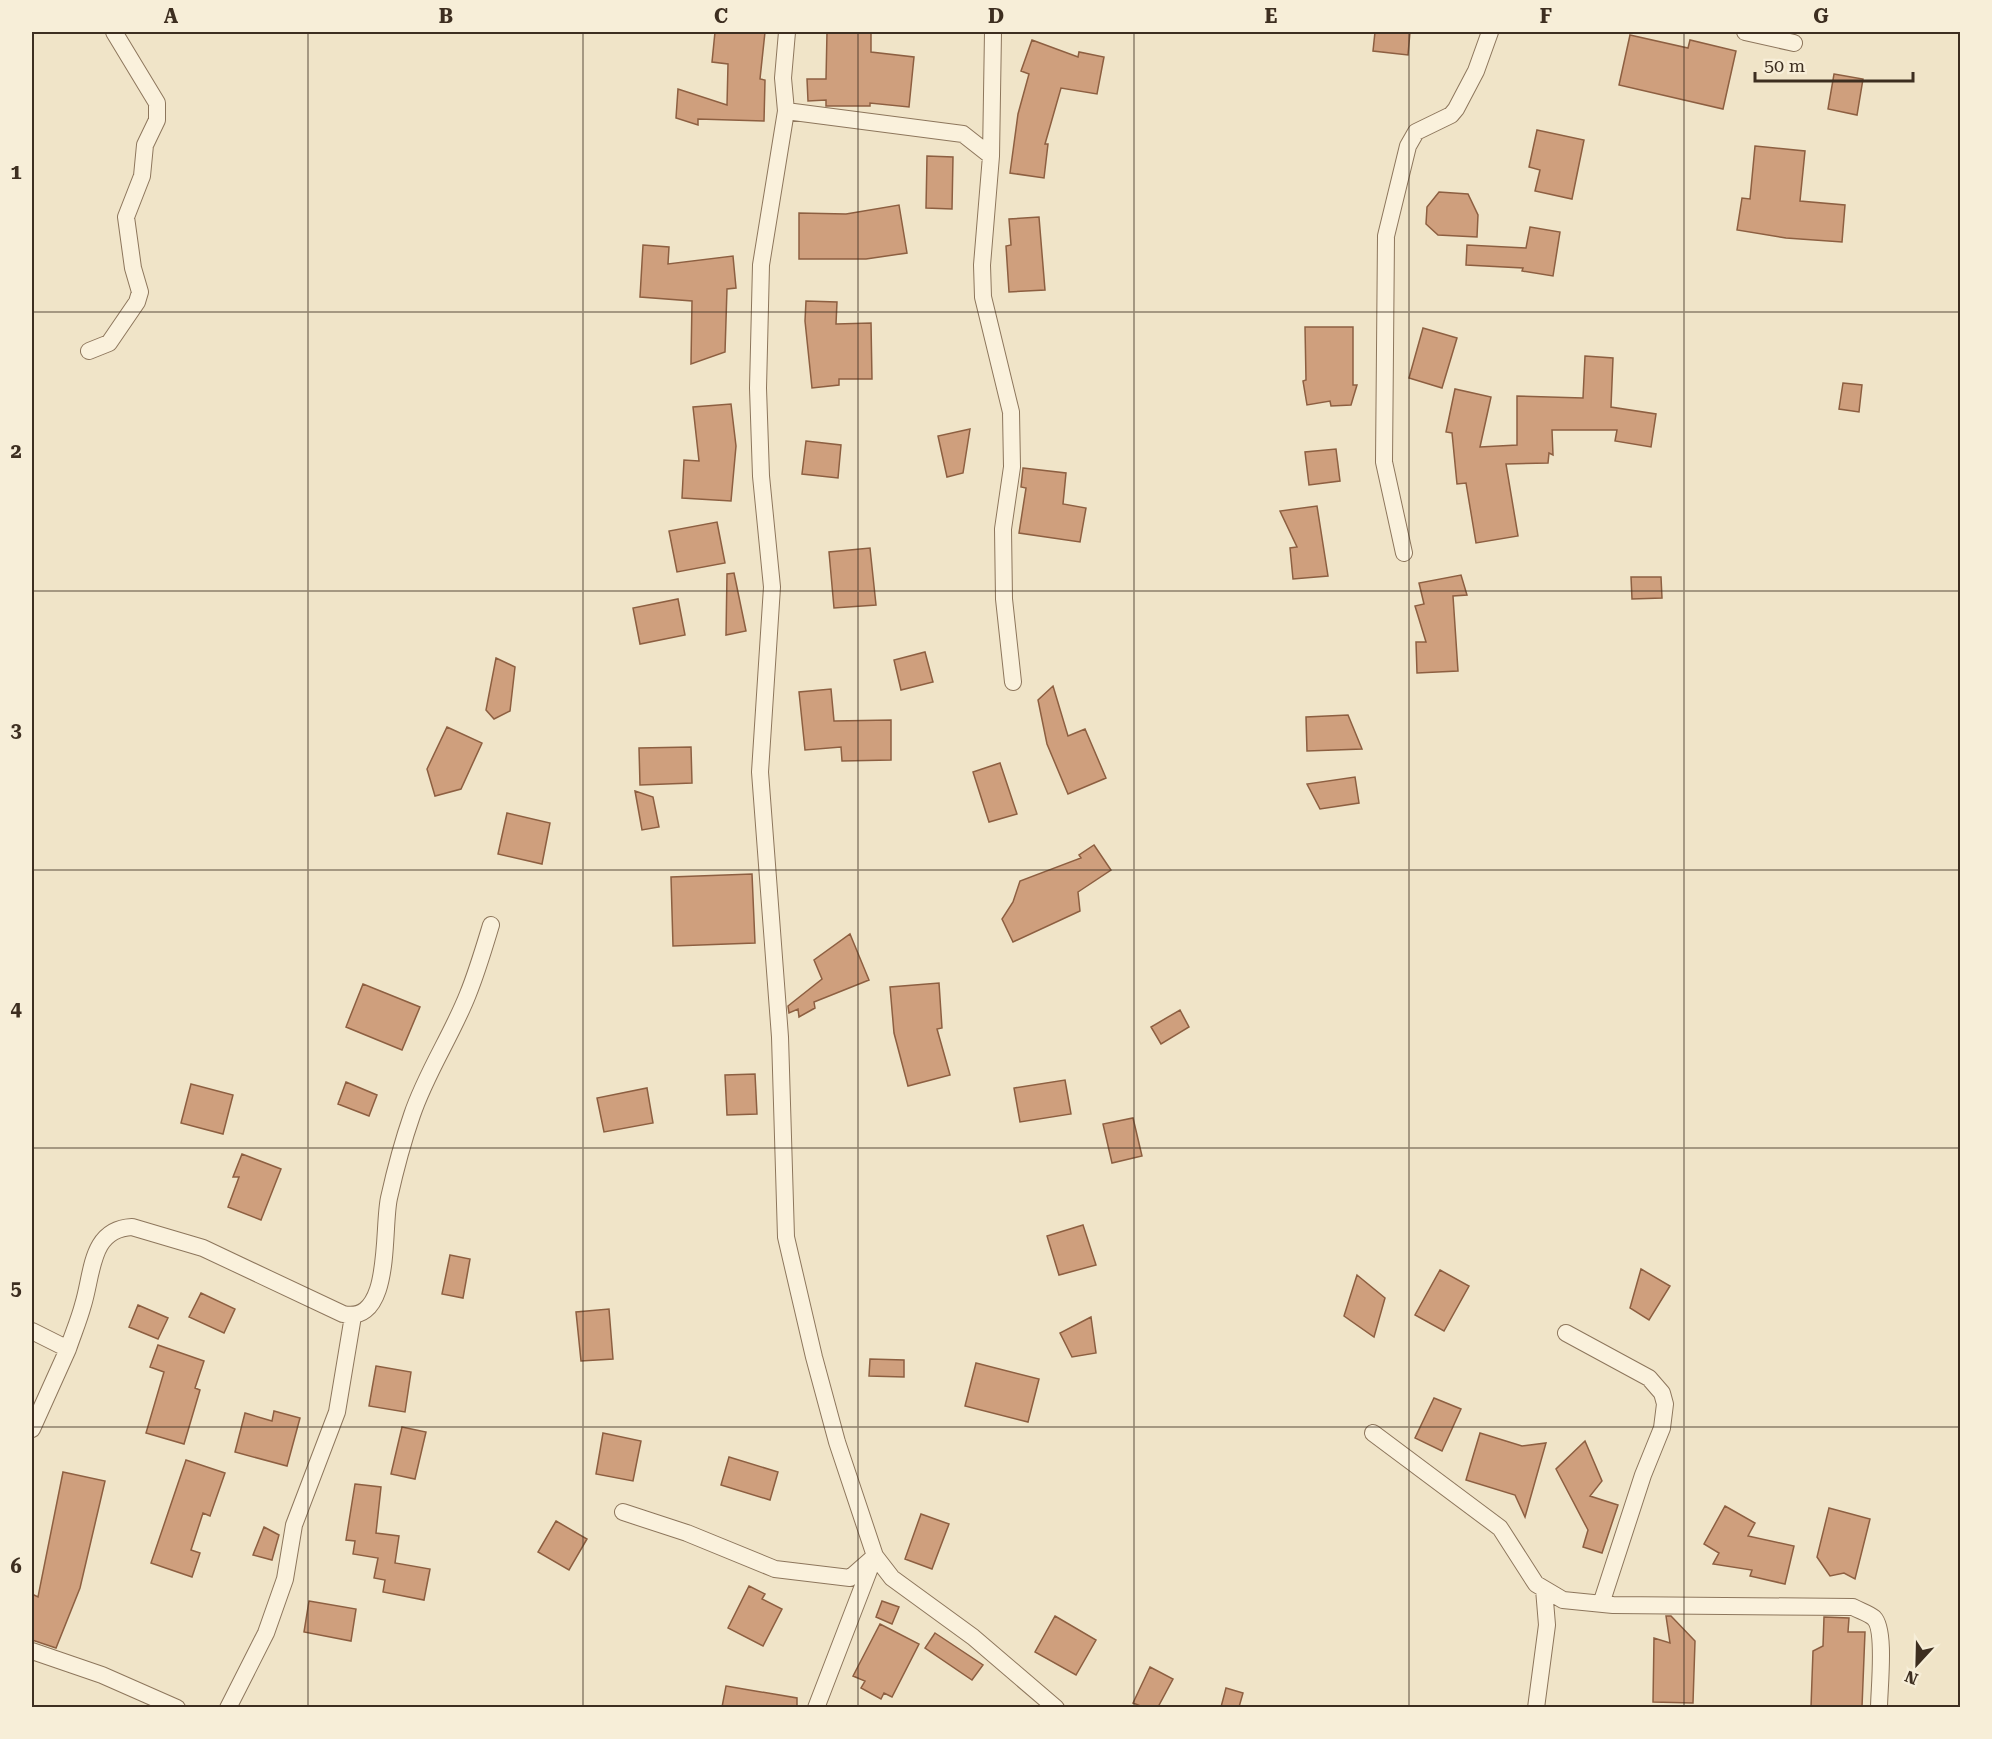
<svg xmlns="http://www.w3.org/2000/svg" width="1992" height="1739" font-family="'Roboto Serif',serif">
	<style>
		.building { fill: #cf9f7d; stroke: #8d5f41; stroke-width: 1.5 }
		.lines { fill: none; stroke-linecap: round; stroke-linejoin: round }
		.street-casing { stroke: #8d765c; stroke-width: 18 }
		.street { stroke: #faf1dc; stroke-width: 16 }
		.grid { fill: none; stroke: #3d2e20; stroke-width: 1.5; stroke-opacity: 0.55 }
		.neatline { fill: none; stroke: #3d2e20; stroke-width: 2 }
		.grid-label { font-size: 20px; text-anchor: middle; font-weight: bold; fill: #3d2e20 }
	</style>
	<rect width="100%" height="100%" fill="#f0e4c8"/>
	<path class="building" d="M715,32H765L760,79L765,80L764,121L698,119V125L676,118L678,89L727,105L728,64L712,62Z
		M827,32H871V52L914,57L909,107L870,103V106H826V100L808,101L807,79H826Z
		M1375,32H1410L1408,55L1373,51Z
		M1630,35L1688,48L1690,40L1736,51L1723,109L1619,85Z
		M1032,40L1078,57L1079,52L1104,57L1097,94L1061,88L1045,144H1048L1044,178L1010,173L1018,114L1029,74L1021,71Z
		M1834,74L1863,79L1857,115L1828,109Z
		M1537,130L1584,140L1572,199L1535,191L1540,170L1529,167Z
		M1755,146L1805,151L1800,201L1845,205L1842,242L1786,238L1737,230L1742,198L1750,199Z
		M927,156L953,157L952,209L926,208Z
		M1439,192L1468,194L1478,215L1477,237L1438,235L1426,224L1427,207Z
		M899,205L907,253L866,259H799V213L846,214Z
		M1039,217L1045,290L1009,292L1006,246L1011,245L1009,219Z
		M1530,227L1560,232L1553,276L1522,271L1523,268L1466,265L1467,245L1526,248Z
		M643,245L669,247L668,264L733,256L736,288L727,289L725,352L691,364L692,301L640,297Z
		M806,301L837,302L836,324L871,323L872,379H839V385L812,388L805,321Z
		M1305,327H1353V385H1357L1351,405L1331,406L1330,401L1307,405L1303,381L1306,380Z
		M1423,328L1457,338L1442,388L1409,378Z
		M1585,356L1613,358L1611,407L1656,414L1651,447L1615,441L1617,430H1552L1553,455L1549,453L1548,463L1506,464L1518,536L1476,543L1466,483L1457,484L1452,433L1446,432L1455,389L1491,397L1480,447L1517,445V396L1583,398Z
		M1843,383L1862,385L1859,412L1839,409Z
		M731,404L736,446L731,501L682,498L684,460L699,461L693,407Z
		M970,429L963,473L947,477L938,436Z
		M806,441L841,445L838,478L802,474Z
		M1336,449L1340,481L1309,485L1305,452Z
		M1023,468L1066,473L1063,504L1086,508L1080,542L1019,533L1026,488L1021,487Z
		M1317,506L1328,576L1293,579L1290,548L1297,547L1280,511Z
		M717,522L725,563L677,572L669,531Z
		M870,548L876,605L834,608L829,552Z
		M734,573L746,631L726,635L727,574Z
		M1461,575L1467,595L1453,596L1458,671L1417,673L1416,642H1426L1415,606L1424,604L1419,583Z
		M1631,577H1661L1662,598L1632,599Z
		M678,599L685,635L640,644L633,608Z
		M925,652L933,682L901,690L894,660Z
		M496,658L515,667L510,711L494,719L486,710Z
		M1053,686L1068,736L1085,729L1106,778L1068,794L1047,744L1038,700Z
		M831,689L834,721L891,720V760L842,761L841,747L805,750L799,692Z
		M1348,715L1362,749L1307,751L1306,717Z
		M447,727L482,743L461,789L435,796L427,769Z
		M691,747L692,783L640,785L639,748Z
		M1000,763L1017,814L989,822L973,772Z
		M1355,777L1359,803L1320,809L1307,784Z
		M635,791L653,797L659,827L642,830Z
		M507,813L550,823L542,864L498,854Z
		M1094,845L1111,870L1078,892L1080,911L1013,942L1002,919L1013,902L1020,881L1081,858L1079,855Z
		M752,874L755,943L673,946L671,877Z
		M850,934L869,980L814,1002L815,1008L799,1017L798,1009L789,1013L788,1006L822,979L814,960Z
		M939,983L942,1028L937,1029L950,1075L908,1086L894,1033L890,987Z
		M363,984L420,1007L402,1050L346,1027Z
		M1180,1010L1189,1027L1161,1044L1151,1027Z
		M755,1074L757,1114L727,1115L725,1075Z
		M1065,1080L1071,1114L1020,1122L1014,1088Z
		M346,1082L377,1095L369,1116L338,1104Z
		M191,1084L233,1095L223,1134L181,1123Z
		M647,1088L653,1123L604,1132L597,1098Z
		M1133,1118L1142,1156L1112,1163L1103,1124Z
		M242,1154L281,1169L261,1220L228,1207L239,1177H233Z
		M1083,1225L1096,1265L1059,1275L1047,1236Z
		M450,1255L470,1259L463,1298L442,1294Z
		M1641,1269L1670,1286L1649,1320L1630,1308Z
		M1440,1270L1469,1286L1444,1331L1415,1315Z
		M1357,1275L1385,1298L1374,1337L1344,1316Z
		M201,1293L235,1309L224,1333L189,1317Z
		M138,1305L168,1318L158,1339L129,1327Z
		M609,1309L613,1359L581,1361L576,1312Z
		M1091,1317L1096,1353L1072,1357L1060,1333Z
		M158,1345L204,1361L195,1388L200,1390L184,1444L146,1433L164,1372L150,1367Z
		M870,1359L904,1360V1377L869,1376Z
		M976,1363L1039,1379L1028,1422L965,1406Z
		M376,1366L411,1372L405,1412L369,1406Z
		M1434,1398L1461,1409L1442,1451L1415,1438Z
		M274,1411L300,1418L287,1466L235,1452L245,1413L272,1421Z
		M402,1427L426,1432L415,1479L391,1474Z
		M603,1433L641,1441L633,1481L596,1474Z
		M1480,1433L1522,1446L1546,1443L1525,1517L1515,1495L1466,1480Z
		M1585,1441L1602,1481L1590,1496L1618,1505L1602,1553L1583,1547L1588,1530L1556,1469Z
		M729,1457L778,1472L770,1500L721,1485Z
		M186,1460L225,1473L210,1516L203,1513L191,1550L200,1553L192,1577L151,1563Z
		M63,1472L105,1481L80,1588L56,1648L32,1640V1594L38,1597Z
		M355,1484L381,1487L376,1533L399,1536L395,1563L430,1569L424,1600L383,1592L385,1580L374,1578L378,1558L353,1554L355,1541L346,1540Z
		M1725,1506L1755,1523L1748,1536L1794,1546L1785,1584L1750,1576L1752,1570L1713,1564L1719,1553L1704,1544Z
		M1829,1508L1870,1519L1855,1579L1844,1573L1830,1576L1817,1557Z
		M921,1514L949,1524L932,1569L905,1559Z
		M556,1521L587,1539L569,1570L538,1552Z
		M264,1527L279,1535L272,1560L253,1555Z
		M749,1586L765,1594L762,1599L782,1609L763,1646L728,1628Z
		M309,1601L356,1609L351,1641L304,1632Z
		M882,1601L899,1607L892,1624L876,1617Z
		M1055,1616L1096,1640L1076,1675L1035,1652Z
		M1666,1616H1671L1695,1641L1693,1703L1653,1702L1654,1638L1670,1643Z
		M1824,1617L1849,1618L1848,1632H1865L1862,1707H1811L1813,1651L1823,1646Z
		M880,1624L919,1644L892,1697L884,1693L881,1699L861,1688L865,1681L853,1676Z
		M935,1633L983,1665L972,1680L925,1648Z
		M1150,1667L1173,1679L1158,1707H1143L1133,1703Z
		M726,1686L797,1698V1707H722Z
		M1226,1688L1243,1693L1239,1707H1221Z"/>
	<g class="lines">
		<defs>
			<path id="street" d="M787,32L783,78L786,111L761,265L758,388L761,476L772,587L760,772L780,1037L786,1237L814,1357L837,1442L875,1556L892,1578L973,1637L1056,1708
				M993,32L991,156L982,265L983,297L1011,412L1012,467L1003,529L1004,599L1013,682
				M1745,32L1794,43
				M786,111L963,134L991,156
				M89,351L109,343L137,302L140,292L133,268L126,217L142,176L145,145L157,120V103L114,32
				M1404,553L1384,462L1386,236L1408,146L1416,132L1451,115L1456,109L1476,71L1490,32
				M32,1331L68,1349C73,1334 79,1320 83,1305C93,1273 90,1229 132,1227L203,1248L343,1314C393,1325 382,1229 389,1198C395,1171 403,1141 412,1115C426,1073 452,1035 468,994C477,972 484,948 491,925
				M1566,1333L1649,1378L1662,1393L1665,1404L1662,1428L1643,1475L1601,1604
				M32,1429L68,1349
				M1373,1433L1500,1528L1536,1584L1563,1600L1613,1605L1853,1607C1860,1611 1868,1613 1874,1618C1886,1630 1879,1689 1879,1708
				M623,1512L687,1533L775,1569L850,1578L875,1556
				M32,1651L102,1675L177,1708
				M228,1708L266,1633L285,1579L294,1525L337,1412L353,1316
				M816,1708L873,1560
				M1536,1708L1547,1625L1544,1589"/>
		</defs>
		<use href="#street" class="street-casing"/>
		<use href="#street" class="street"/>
	</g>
	<path class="grid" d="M308,32V1708M583,32V1708M858,32V1708M1134,32V1708M1409,32V1708M1684,32V1708M32,312H1960M32,591H1960M32,870H1960M32,1148H1960M32,1427H1960"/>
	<rect width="1992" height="1739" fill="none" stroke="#f7eed8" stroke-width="66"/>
	<g transform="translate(1917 1664) rotate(202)" stroke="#f7eed8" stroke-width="4.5" paint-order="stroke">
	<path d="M0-4.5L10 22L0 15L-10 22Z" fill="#3d2e20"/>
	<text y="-9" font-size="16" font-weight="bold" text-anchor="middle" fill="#3d2e20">N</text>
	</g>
	<path d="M1755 72v9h158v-9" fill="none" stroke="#3d2e20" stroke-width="3"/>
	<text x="1764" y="72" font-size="18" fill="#3d2e20" stroke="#f7eed8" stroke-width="4.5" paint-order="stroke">50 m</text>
	<rect x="33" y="33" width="1926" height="1673" class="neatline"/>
	<g class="grid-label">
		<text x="171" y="23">A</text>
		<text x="446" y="23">B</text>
		<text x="721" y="23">C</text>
		<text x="996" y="23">D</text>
		<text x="1271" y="23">E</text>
		<text x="1546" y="23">F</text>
		<text x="1821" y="23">G</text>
		<text x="16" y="179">1</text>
		<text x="16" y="458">2</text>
		<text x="16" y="737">3</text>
		<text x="16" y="1016">4</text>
		<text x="16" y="1295">5</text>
		<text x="16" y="1573">6</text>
	</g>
</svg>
